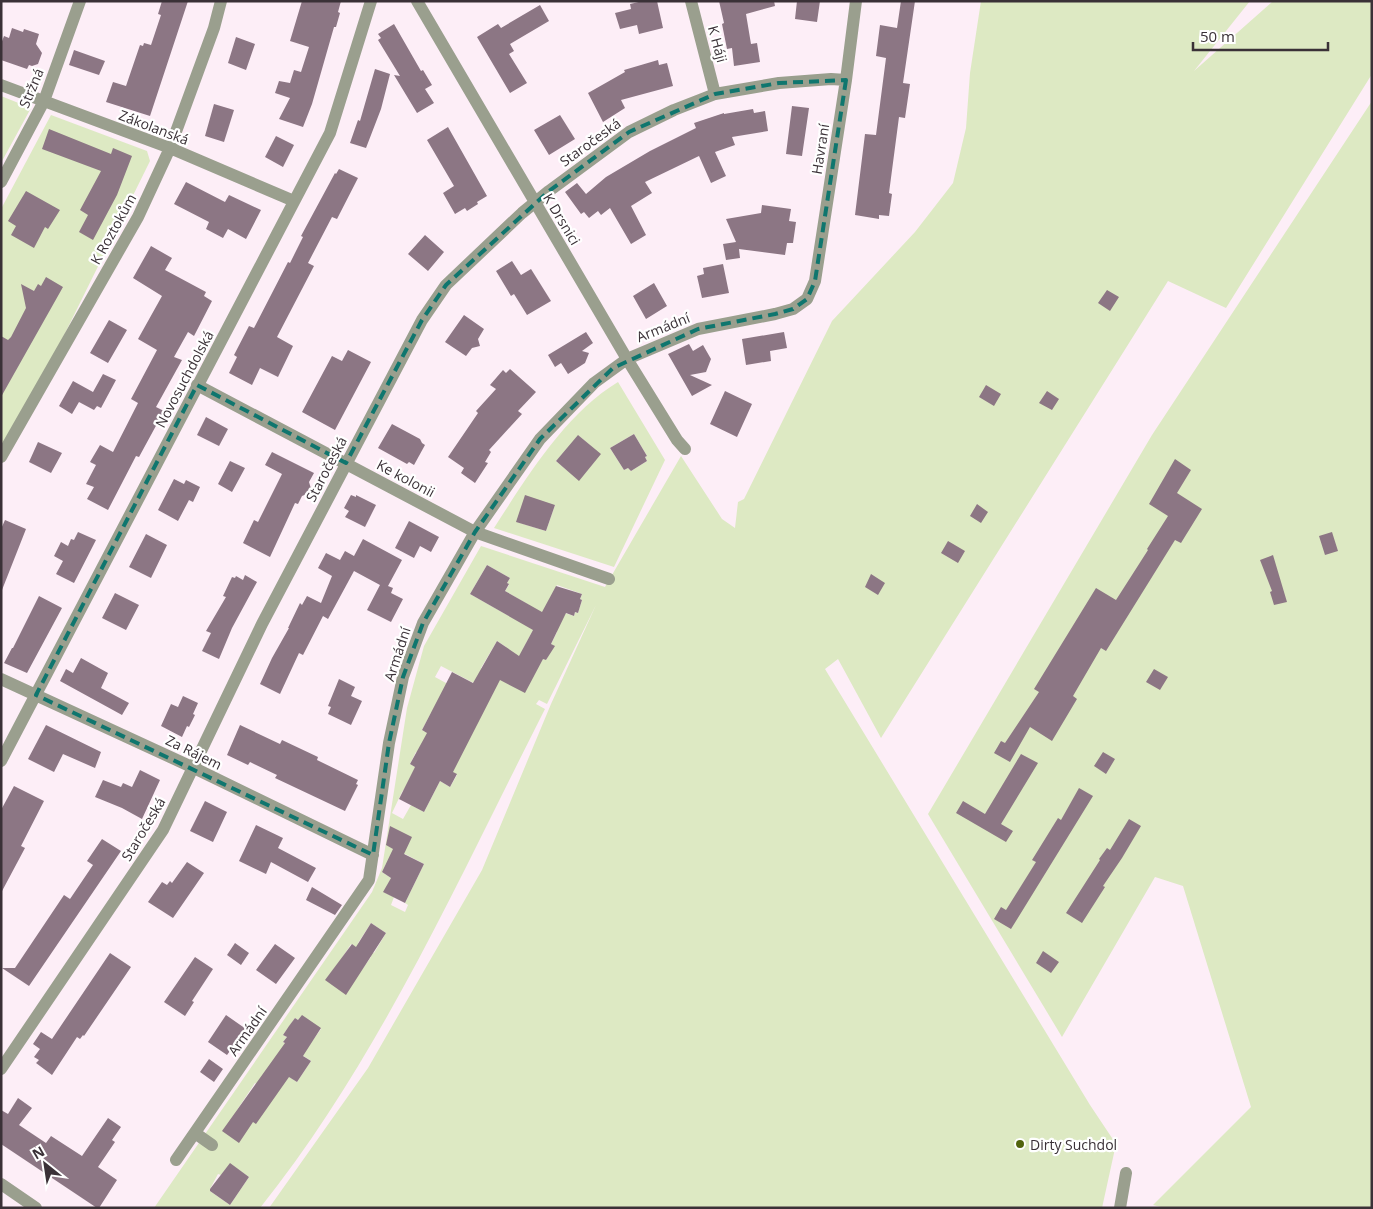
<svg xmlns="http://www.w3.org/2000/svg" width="1373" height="1209" font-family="'Open Sans',sans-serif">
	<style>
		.green { fill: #dde9c3; fill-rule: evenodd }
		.building { fill: #8c7684 }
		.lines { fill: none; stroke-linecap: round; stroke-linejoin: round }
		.minor { stroke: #9a9f8e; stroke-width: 12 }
		.marked { fill: none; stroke: #0f766e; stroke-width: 4; stroke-dasharray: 10 6; stroke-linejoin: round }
		.poi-dot { fill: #52640e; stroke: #fff; stroke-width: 2 }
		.labels { text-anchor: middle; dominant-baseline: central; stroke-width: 4.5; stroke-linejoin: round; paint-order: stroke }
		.street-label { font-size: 14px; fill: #3a3137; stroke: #fff }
		.poi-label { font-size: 14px; fill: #3a3137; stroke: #fff; text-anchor: start }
	</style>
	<rect width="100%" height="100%" fill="#fdeef7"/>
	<path class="green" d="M981,1H1250L1194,71L1273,1H1372V74L1226,308L1168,281L881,738L838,659L825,669L1090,1105L1116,1144L1102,1208H269L368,1068L482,870L551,704L596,605L547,704L539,700L536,704L545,709C459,878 379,1059 260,1208H154L372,892L382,868L407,708L424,646L481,546L605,587L681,456L722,519L735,528L738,502L744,499L832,321L915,232L953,183L966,128L970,73ZM487,565L510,578L507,583L509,585L505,591L529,605L520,622L470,594ZM557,585L582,594L580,599L582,600L578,613L575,612L574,616L559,611L551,628L557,632L551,644L553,647L546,660L523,649ZM497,641L506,647L491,673L481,668ZM441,666L493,693L484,710L446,683L435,677ZM431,713L437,738L422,730ZM416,752L457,775L450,787L440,781L424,812L411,805L403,819L392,813L402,792L419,769L410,764ZM405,854L424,864L405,903L408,905L405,912L391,905L394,897L384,892L391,878L382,872L386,864L402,861ZM371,923L386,933L374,953L358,943ZM351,944L371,957L361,971L342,958ZM302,1016L321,1029L302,1055L311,1061L297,1082L271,1064L293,1049L283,1042L287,1037L283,1035L295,1018L298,1020ZM255,1083L274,1097L255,1123L237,1110ZM230,1164L249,1177L230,1205L210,1191V1189L218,1174L221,1175Z
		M1,96L31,108L1,163Z
		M1372,101V1208H1165L1153,1205L1251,1107L1183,886L1155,877L1062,1037L928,814L1152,435Z
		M51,115L147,151L150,161L1,463V209Z
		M618,382L665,460L614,567L494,528C527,477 565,414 618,382ZM634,434L647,456L645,457L647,461L631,471L628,468L624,470L610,448ZM579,436L591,446L595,461L579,480L556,461ZM555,505L546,531L517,522Z"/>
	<path class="building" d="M162,1H188L150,116L106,102L113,82L126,86L140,45L143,46L144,43L151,45L161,15L158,14Z
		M302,1H341L338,12L340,13L336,27H334L312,104L303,127L279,119L290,98L275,93L279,81L290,83L294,70L301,72L309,47L290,41Z
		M643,1H657L663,28L639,34L637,25L620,29L615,13L631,9L630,4Z
		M719,1H774L775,6L746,14L751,44L757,43L760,62L734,66L732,48L727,49L722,24L724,23Z
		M797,1H820L817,22L795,19Z
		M901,1H915L903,83L910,84L905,118L899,117L889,193L892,194L889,216L879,215V219L855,215L865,134L876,135L886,58L876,56L880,25L897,28Z
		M540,5L549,21L510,44L514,51L509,54L527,83L510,93L477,37L498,24L501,28Z
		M394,24L421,71L423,70L432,85L425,89L434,103L417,113L394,75L400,76L378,40L381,38L378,34Z
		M12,28L23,32L24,29L39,34L36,44L42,53L38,64L32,66L29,65L27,69L1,60V44L4,36L9,38Z
		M236,37L255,44L246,70L228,63Z
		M74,50L105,61L99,75L69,65Z
		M658,60L659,65L667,63L673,86L621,100L625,108L603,122L588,93L625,72L624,70Z
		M375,69L390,74L381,109L366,148L350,143L358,120L360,121Z
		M214,104L234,110L224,142L205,136Z
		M792,106L809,108L802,156L786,154Z
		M753,109L754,113L765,111L768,131L732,137L735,145L715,152L726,176L711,183L699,156L645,182L652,193L631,206L646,235L631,244L610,208L601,215L598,211L589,218L584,212L581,214L565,192L577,183L586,194L606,177L650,151L696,128L694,123L724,113V114Z
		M560,115L575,139L549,155L534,130Z
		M448,127L487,196L477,202L478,204L467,211L465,208L455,214L443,193L454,186L427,140Z
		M49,129L111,154L113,148L132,156L117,195L93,240L79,232L88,215L80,210L101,171L42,149Z
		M276,136L294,145L283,167L265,157Z
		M339,169L358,178L337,219L332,217L308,263L314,266L277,337L293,346L278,377L260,368L252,385L229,373L237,357L234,355L249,326L254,328L288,262L290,263L303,237L301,236L335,173L336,174Z
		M186,182L225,202L229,195L261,210L246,239L228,229L223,238L206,229L209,222L174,204Z
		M26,191L60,210L48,229L45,227L34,248L11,235L16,226L8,221Z
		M762,205L791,209L789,221L796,222L793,243H787L785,255L739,249L740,258L726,260L723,244L736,242L726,219L761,213Z
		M425,235L444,252L428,271L408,254Z
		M151,246L172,258L165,270L206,292L204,296L212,301L194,336L188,332L174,357L182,360L156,407L164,411L139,457L136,456L108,510L87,499L94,487L86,484L96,465L90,462L100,445L113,452L138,403L131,399L157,350L138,339L162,296L133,278Z
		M512,261L521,275L531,269L551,301L527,315L514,294L511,296L496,271Z
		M723,264L729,293L702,298L697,276L704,274L703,268Z
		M46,277L63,287L1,397V336L8,340L11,337L26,308L21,284L34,291L38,284L41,286Z
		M654,283L667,306L646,319L633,296Z
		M1107,290L1119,297L1110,311L1098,303Z
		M464,315L484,329L478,339L480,346L472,348L466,356L445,342Z
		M109,320L127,330L108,363L90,353Z
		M586,332L593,343L582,351L589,353L585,363L568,374L561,363L555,367L548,355Z
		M784,332L787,348L770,351L771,361L746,365L742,339Z
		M689,344L693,351L703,345L711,359L706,372L690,375L712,385L692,396L668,354Z
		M348,350L371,362L335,430L302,412L332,356L342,361Z
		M510,369L536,392L518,411L522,414L489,450L491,452L485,462L488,463L475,483L461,473L464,468L448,457L478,413L476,411L496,389L490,385L503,370L506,373Z
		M103,374L116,380L101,408L97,406L94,410L79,402L72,414L59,406L73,381L93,392Z
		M986,385L1001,394L994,406L979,397Z
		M725,391L752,404L737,437L710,424Z
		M1047,391L1059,399L1052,410L1039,403Z
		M206,417L228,429L219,446L197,435Z
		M392,424L420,439L422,443L425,445L414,465L409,462L407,464L378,448Z
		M634,434L647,456L645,457L647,461L631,471L628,468L624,470L610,448Z
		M578,435L601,454L579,481L556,461Z
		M38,442L62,453L51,473L29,462Z
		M272,452L314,473L309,482L312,492L302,496L298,504L295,503L270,557L243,543L254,520L258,522L282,474L265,465Z
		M1175,459L1191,470L1177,493L1202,509L1181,543L1175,540L1106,651L1101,648L1073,696L1077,699L1052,741L1030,727L1010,762L994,753L1001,741L1005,743L1039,692L1034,689L1096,588L1116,600L1148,550L1147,549L1168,516L1149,504Z
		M230,461L245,468L232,492L218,484Z
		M174,479L184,484L186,480L200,487L193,502L189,500L178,521L158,510Z
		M351,495L356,497V495L376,505L365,527L345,517L349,511L344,508Z
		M525,495L555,505L546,531L516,522Z
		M977,504L988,512L981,523L970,516Z
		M5,520L26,529L2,590L1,529Z
		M409,521L439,537L431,552L420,546L414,558L395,548Z
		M78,532L96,540L74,583L56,574L63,561L54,556L61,542L68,546L71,539L74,540Z
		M1332,532L1338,551L1325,555L1319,536Z
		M146,534L167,545L151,578L129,567Z
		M363,539L402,560L388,586L393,588L391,593L403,599L391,622L367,610L380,585L354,571L328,619L323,616L303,655L299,653L280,694L260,684L272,658L289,628H288L300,603L302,605L307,596L321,603L332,576L318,568L326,553L340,560L345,551L354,556Z
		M948,541L965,551L958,563L941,553Z
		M1273,555L1287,602L1274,605L1270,592L1272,591L1260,560Z
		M487,565L510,578L507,583L509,584L505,591L542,612L556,586L582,594L580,599L582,600L578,613L575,612L574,616L566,613L551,644L555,646L546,660L543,659L525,693L500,680L453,772L457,774L450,787L440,781L424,812L399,799L415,767L410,764L427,733L422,730L452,672L473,683L497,641L519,656L533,630L470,594Z
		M871,574L885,583L878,595L865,587Z
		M245,575L257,582L232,628L219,659L202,651L211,633L206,631L226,597L223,596L232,577L235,578L236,576L243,580Z
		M115,593L139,605L126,630L102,618Z
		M39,596L62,608L27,673L4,663L12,648H13Z
		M81,658L108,673L101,688L129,703L122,715L60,681L66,669L73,673Z
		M1154,669L1168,677L1160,690L1146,682Z
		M339,679L355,687L351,696L362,701L351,725L328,714L331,707L328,706Z
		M183,696L198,703L193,714L195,715L189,727L187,726L182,737L161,726L171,704L178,707Z
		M46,725L101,752L95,768L63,754L54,772L28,759Z
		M240,725L280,744L282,740L318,757L317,760L358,780L356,784L358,785L345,811L275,778L277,775L250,762L248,765L227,755Z
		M1103,752L1115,759L1106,774L1094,766Z
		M1021,754L1038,763L1001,824L1013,831L1006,842L956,813L963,801L985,814Z
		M140,770L160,780L142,819L122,808L95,797L103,780L121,787L123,783L132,787Z
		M14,786L44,801L21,846L25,848L1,893V810Z
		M1079,788L1093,796L1011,929L994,919L1001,907L1006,910L1036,862L1032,860L1058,818L1061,820Z
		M205,801L227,812L213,842L190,831Z
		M1129,819L1141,826L1122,858L1103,886L1105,887L1082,923L1066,913L1100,860L1099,859L1107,848L1110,850Z
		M256,825L283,838L278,848L316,868L308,882L271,862L266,874L239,861Z
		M390,826L412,837L404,854L424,864L405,903L383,892L391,878L382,872L393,849L386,845Z
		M102,839L121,851L29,986L2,968H15L64,895L70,899L93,865L87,861Z
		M187,862L204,873L173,918L148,902L162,882L167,885L170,881L172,883Z
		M312,887L342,905L335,915L306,900Z
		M371,923L386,933L346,995L325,980L352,944L356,947Z
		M235,943L249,953L241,965L227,955Z
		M275,944L295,958L276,984L256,970Z
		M1043,951L1059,962L1051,973L1036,963Z
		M110,953L131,967L84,1036L83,1035L80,1039L77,1037L52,1075L36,1063L39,1060L34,1057L40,1049L33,1044L41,1032L52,1039Z
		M195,957L213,969L192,1001L194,1002L185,1016L164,1002Z
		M226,1015L246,1029L227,1055L208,1042Z
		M302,1015L321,1028L303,1056L311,1061L297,1082L289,1077L256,1124L253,1122L239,1143L222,1131L285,1043L283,1042L287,1037L283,1035L289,1026L295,1018L298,1020Z
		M209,1059L223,1069L214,1082L200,1072Z
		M18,1098L32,1108L19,1125L46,1143L51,1136L82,1156L108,1118L121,1127L112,1140L115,1142L98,1167L117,1180L99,1208H97L1,1144V1110L8,1114Z
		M230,1163L249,1177L230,1205L210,1191V1189Z"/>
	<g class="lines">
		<path class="minor" d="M417,1L627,359L677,440L685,449
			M691,1L715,94
			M1,85L170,148L294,201
			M1,182L44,101L80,1
			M197,385L475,532L609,579
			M1,457L138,217L170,148L214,28L221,1
			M1,679L194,768L373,855
			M1,761L330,133L371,1
			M1,1069L163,830L262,624L422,320L446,285L522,213L549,191L629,132L674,110L715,94L779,83L831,79L846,80
			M195,1133L212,1145
			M176,1160L369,880L389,743L403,677L423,623L475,532L540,439L594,383L627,359L698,329L775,314L793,309L807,299L815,281L846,80L856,1
			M1,1184L36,1208
			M1120,1208L1126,1173"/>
	</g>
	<path class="marked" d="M846,80L815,281L807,299L793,309L775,314L698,329L613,368L540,439L475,532L423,623L403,677L389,743L373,855L36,695L197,385L346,463L422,320L446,285L549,191L629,132L715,94L779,83Z"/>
	<circle class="poi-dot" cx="1020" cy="1144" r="5"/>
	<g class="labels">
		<g class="street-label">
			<text transform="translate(718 44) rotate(75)">K Háji</text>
			<text transform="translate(31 88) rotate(-67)">Stržná</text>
			<text transform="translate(154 127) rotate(21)">Zákolanská</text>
			<text transform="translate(590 142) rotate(-36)">Staročeská</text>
			<text transform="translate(820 149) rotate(-81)">Havraní</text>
			<text transform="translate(562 219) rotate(59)">K Drsnici</text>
			<text transform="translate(113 229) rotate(-61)">K Roztokům</text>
			<text transform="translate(663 327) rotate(-22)">Armádní</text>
			<text transform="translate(184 379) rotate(-62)">Novosuchdolská</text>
			<text transform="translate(326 469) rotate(-62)">Staročeská</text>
			<text transform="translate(406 478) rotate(28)">Ke kolonii</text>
			<text transform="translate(397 654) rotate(-72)">Armádní</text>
			<text transform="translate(194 752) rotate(26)">Za Rájem</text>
			<text transform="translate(143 829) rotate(-59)">Staročeská</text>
			<text transform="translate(247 1031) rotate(-55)">Armádní</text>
		</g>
		<g class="poi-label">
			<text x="1030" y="1144">Dirty Suchdol</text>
		</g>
	</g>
	<rect width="1373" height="1209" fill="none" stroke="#3a3137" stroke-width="5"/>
	<g transform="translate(45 1164) rotate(330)" stroke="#ffffff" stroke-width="4" paint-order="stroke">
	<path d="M0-4L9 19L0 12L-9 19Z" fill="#3a3137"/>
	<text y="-8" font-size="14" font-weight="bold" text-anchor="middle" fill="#3a3137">N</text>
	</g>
	<path d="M1193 42v8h135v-8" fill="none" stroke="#3a3137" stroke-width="2.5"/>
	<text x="1200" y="42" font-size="15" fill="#3a3137" stroke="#ffffff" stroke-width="4" paint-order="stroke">50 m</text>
</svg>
